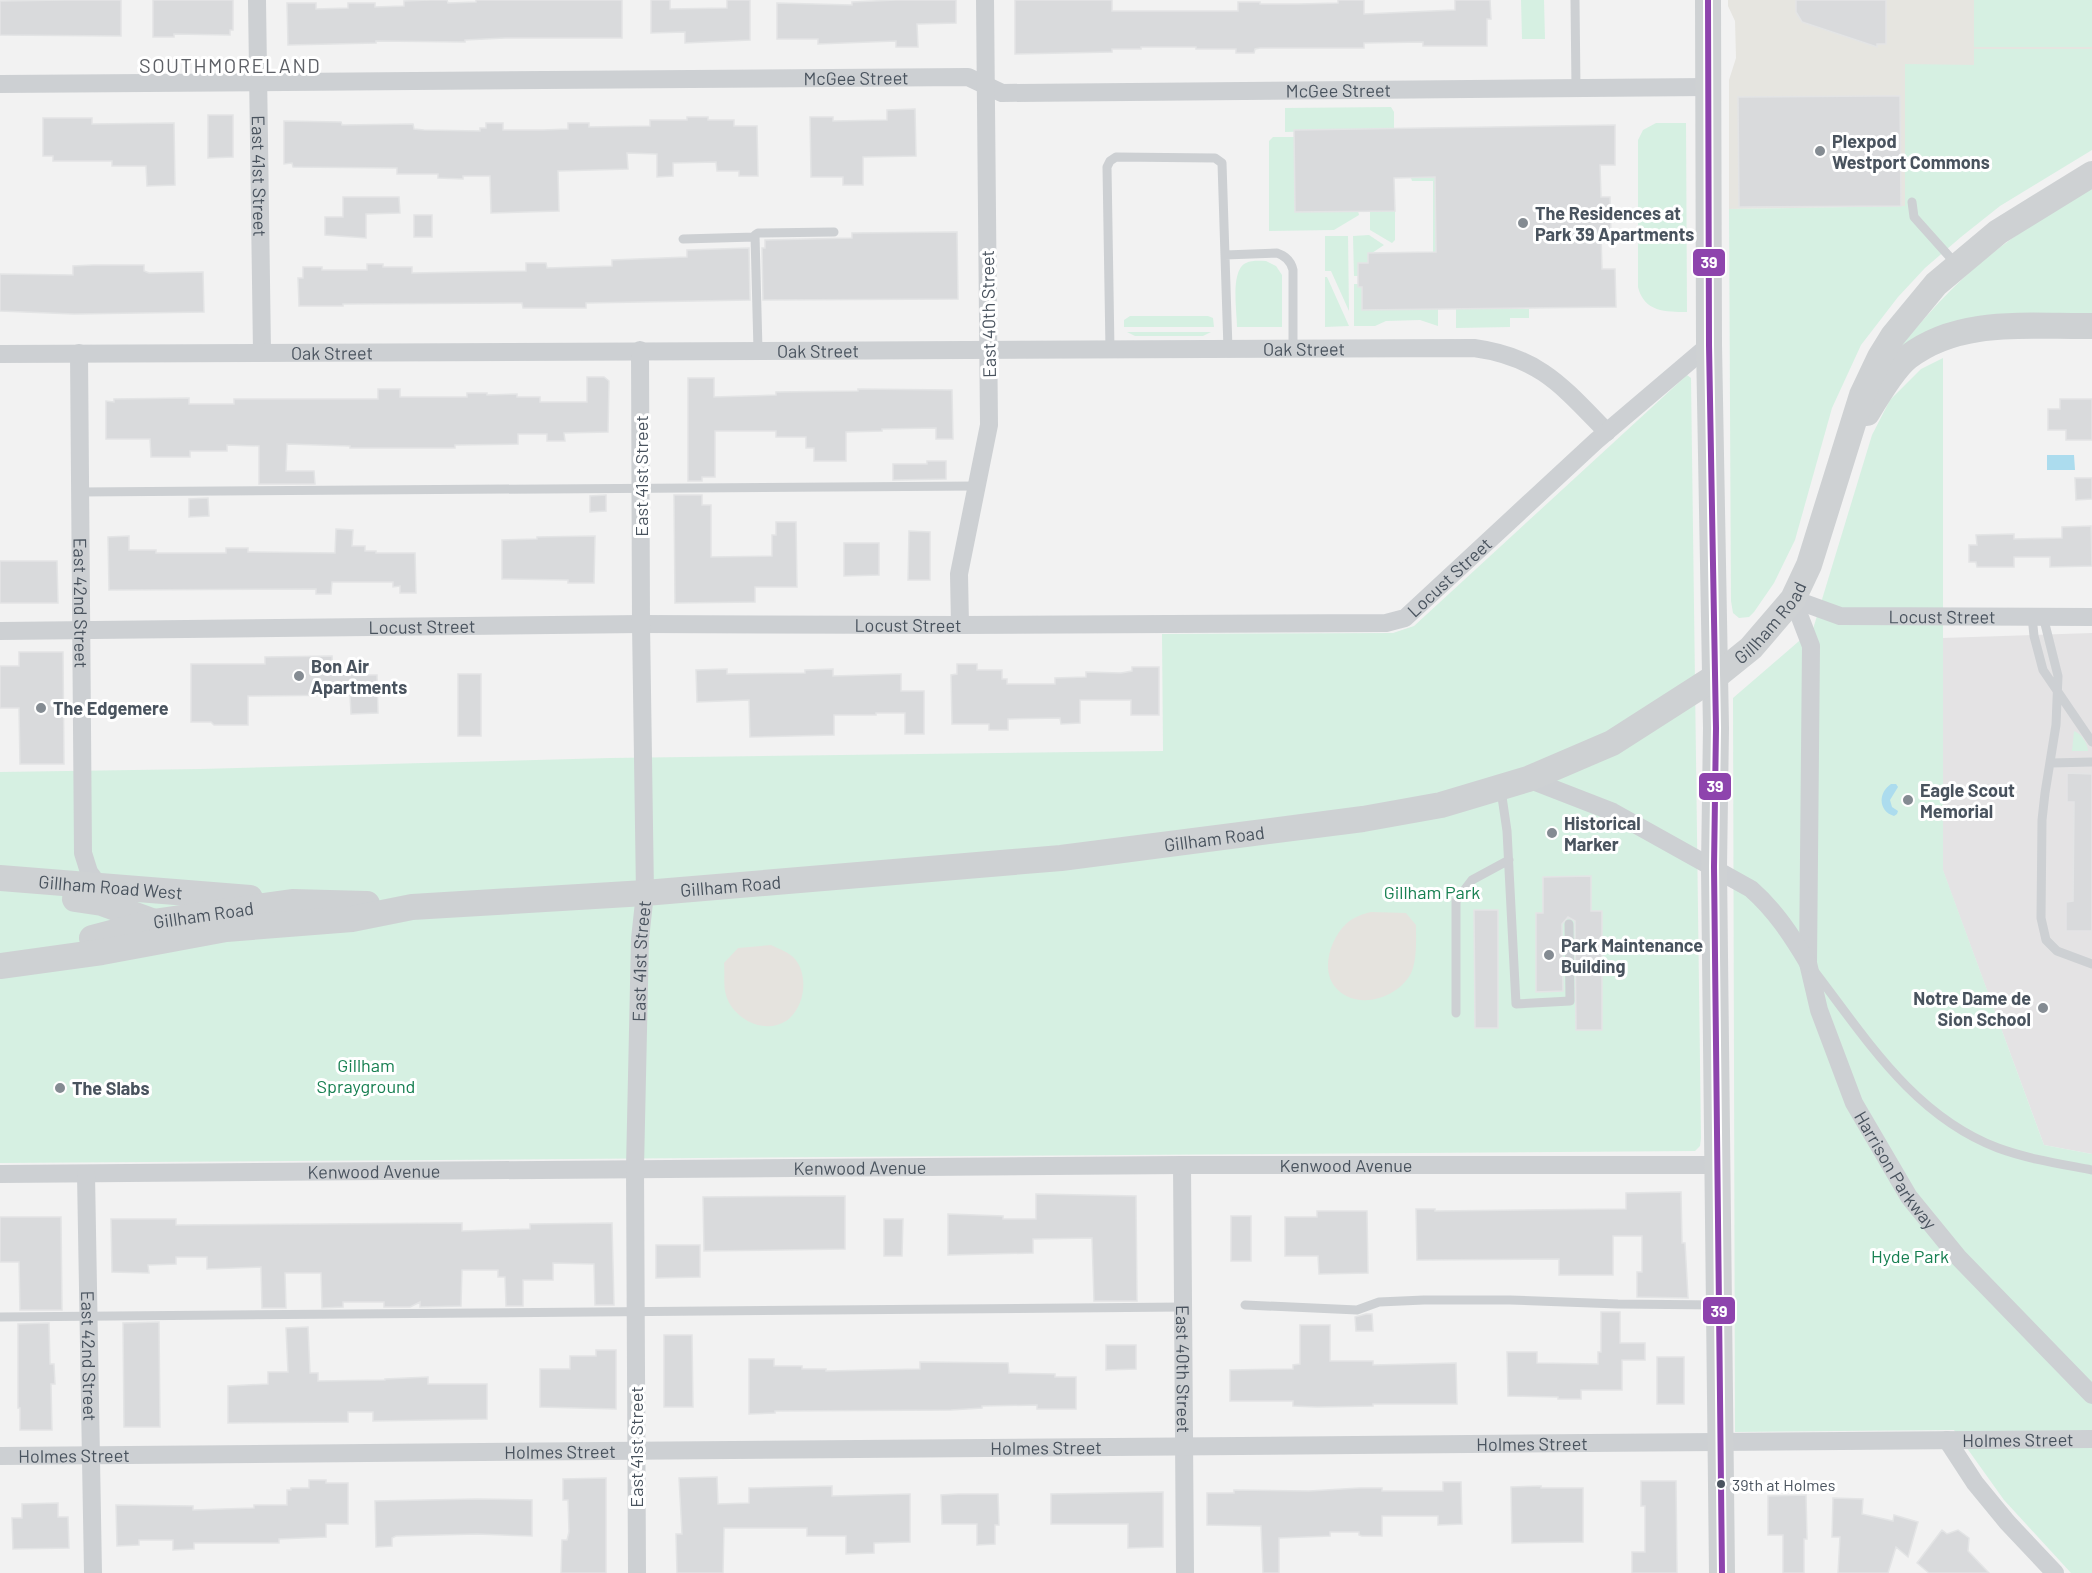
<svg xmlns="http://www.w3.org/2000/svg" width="2092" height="1573" font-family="Barlow,sans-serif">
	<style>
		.commercial { fill: #e6e5e0 }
		.education { fill: #e4e3e4 }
		.green { fill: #d6f0e2 }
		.sand { fill: #e5e3de }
		.water { fill: #acdcee }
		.building { fill: #d9dadc; stroke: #e3e4e5; stroke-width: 1.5 }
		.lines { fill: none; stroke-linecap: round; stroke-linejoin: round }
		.service { stroke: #cdd0d3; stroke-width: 9 }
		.minor { stroke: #cdd0d3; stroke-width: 18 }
		.secondary { stroke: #ced1d3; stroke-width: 26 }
		.bus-1-casing { stroke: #fff; stroke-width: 10 }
		.bus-1 { stroke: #8e44ad; stroke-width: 6 }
		.poi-dot { fill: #848b92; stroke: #fff; stroke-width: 2 }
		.bus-dot { fill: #49535e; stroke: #fff; stroke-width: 2 }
		.labels { text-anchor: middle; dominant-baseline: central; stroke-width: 6; stroke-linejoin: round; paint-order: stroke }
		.bus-label { font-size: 16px; fill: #49535e; stroke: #fff; text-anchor: start }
		.street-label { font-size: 18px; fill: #49535e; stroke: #fff }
		.poi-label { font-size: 18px; font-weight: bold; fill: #49535e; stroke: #fff; text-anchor: start }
		.park-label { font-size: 18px; fill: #188052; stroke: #fff }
		.neighbourhood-label { font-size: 20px; letter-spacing: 1.5px; fill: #5d6066; stroke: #fff }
		.line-badge { stroke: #fff; stroke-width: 2 }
		.badge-label { font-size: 16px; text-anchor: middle; font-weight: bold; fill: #fff }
	</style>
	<rect width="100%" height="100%" fill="#f2f2f2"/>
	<path class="commercial" d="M1728,0H2092V49H1975L1974,65L1906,206L1729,209V80L1736,58L1735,21L1728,6Z"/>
	<path class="education" d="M2092,633V1154L2044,1145L1943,871L1942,638Z"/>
	<path class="green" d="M1521,0H1544L1545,39H1522Z
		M1974,0H2092V47H1974Z
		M1974,49H2092V150L2000,206L1961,237L1925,268L1898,297L1861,345L1832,408L1795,540L1774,583L1754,612L1749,617L1739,618L1733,613L1731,601L1729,209L1905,206V64L1974,65Z
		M1391,107L1394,112V129L1285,132V108Z
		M1656,123H1686L1687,312C1666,312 1644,312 1638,287V140L1643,130Z
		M1273,137H1294L1295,212L1358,211L1359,215L1334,230L1269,231V141Z
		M1435,177L1436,252H1433V181H1412L1411,178Z
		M2092,188V320L1899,348C1926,316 1953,285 1985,259C2018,232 2056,210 2092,188Z
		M1370,211H1395V240L1392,243L1370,230Z
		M1369,235L1384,245L1372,253H1368V263H1358V276H1354L1353,236Z
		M1325,236H1348L1349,311L1331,271H1325Z
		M1266,261L1276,266L1282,275V327H1237C1237,312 1230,270 1246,263C1252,260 1260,261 1266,261Z
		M1325,277H1327L1349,326L1325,327Z
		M1354,284H1358L1359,287H1362L1363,310L1438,309V326L1420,320L1386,321L1375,326H1354Z
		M1529,309V318H1510V327L1456,328V309Z
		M1130,316H1208L1213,318L1214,327H1124V320Z
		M1127,332H1211L1203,336H1135Z
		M1943,358V870L2044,1145L2092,1154V1573H2071L2004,1500L1954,1430L1735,1432L1733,698L1813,629L1872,435L1890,400L1921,369Z
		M1687,375L1691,378L1701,1138L1700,1146L1695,1151L0,1163V772L200,769L610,758L1163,751L1162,634L1393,633L1414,626Z
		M2074,731C2081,733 2088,744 2088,751H2072Z"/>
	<path class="sand" d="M1371,912L1406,913L1416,925C1416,940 1417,957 1412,971C1401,997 1359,1011 1338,990C1319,973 1330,939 1346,924C1353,917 1363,914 1371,912Z
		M771,945C779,949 789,952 795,959C809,976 805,1008 786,1021C764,1035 733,1019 726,995C723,986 725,973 724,963L738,948Z"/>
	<path class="water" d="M2047,455H2074L2075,470H2047Z
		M1891,784H1896L1898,787L1890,800L1892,807L1898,811L1897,814L1894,816C1878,811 1878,793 1891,784Z"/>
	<path class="building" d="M65,0H121V36L0,35V1Z
		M153,0H233V30H230V35L174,34V37H153Z
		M430,0H447L448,3L476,2V0H622V38H505L465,40V42L376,41V43L288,45L287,3H316V9L348,8V3H375V7L404,6V1Z
		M651,0H670V9L727,8V0H750V40L685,43V32L651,33Z
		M896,0H956V23L917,24L918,47H896V41L818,44V39H777V3L852,5V2Z
		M1015,0H1112V11H1238V2H1260V4H1299L1338,3V0H1364V14L1455,10V0H1490L1491,19H1487V46H1423V42L1364,43V48H1260L1255,49L1254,53H1236V49H1196V47H1141V49H1112V52L1015,54Z
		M1796,0H1886V44H1877V47L1802,22L1796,12Z
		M1878,96H1900L1901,206L1739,207L1738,97Z
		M915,109L916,156L863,157V185H843V177H811L810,117H833V121L887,120V110Z
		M208,115H233V157L208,158Z
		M687,117H708V120H734V126H757L758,176H739V171H717L716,162L673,163V176L657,177V154L627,153L628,169L558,171L559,211L491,213L490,176H463V179L438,178V174H397V168L293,167L292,163L284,164V121L341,122L342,125L413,124L414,129L424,130L480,131V128H486V123H503V130H543L568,129V123H589V127L650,126V120H687Z
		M43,118H92V124L174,123L175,185L147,186L146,166H112V161H53V156H43Z
		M1615,125V165H1600L1601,197H1610L1611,235H1601L1602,269H1615L1616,307L1362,310V287H1358V263H1368V253L1436,252L1435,177L1394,178L1395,211L1295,212L1294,130Z
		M343,197H399L400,213L366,214V238L325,235V217H343Z
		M414,215H432V237H414Z
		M957,232L958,299L763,300L762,248H765V240L852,238V233Z
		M749,248L750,300L586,303V308H523L522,303L343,304V306H299L298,278H303V267H322V270H367V264H383V267H412V273L526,271V263H546L547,268L612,266V260L687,257V250Z
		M93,265H144V271L149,273L203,272L204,312L74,314L0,311V274L73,275V266Z
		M587,377H604L609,381L608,432L564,433L565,441H547V434H518V444L455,445V448H350V446L287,444L286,471H314L315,484H259V446L227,445V451H190V457H151L150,439H106V401L114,402V399L189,398V404H234V399H378V389H400V397H467V393H487V395L517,394V397H540V402H587Z
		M688,378H714V397L776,395V392L858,391V389L952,390L953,439H936V428L882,429V431L846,432V461H814V448H806V437H776V431H715V477H702V481H688Z
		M2060,399H2092V440H2066V430H2048V409H2060Z
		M927,461H946V479L893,480V464H927Z
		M2075,478H2092V499L2076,500Z
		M606,495V511L590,512V496Z
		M674,495H702V505H711V557L772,556V535H776V522H796L797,587H755V602L675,603Z
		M208,498L209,516L189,517V499Z
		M2091,526L2092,566L2050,567V557H2014V567H1977L1976,562H1969V545H1977L1976,535L2014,534V539L2062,538V527Z
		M336,529L353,530L352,546H365V551H376V553H415L416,593H400V586L393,587V582H332L331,594H316V589L109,590L108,537L129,536V550H156V553H226V548H248V552L335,553Z
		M909,531L930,532V580H908Z
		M595,536L594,583H568V580L502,579V540L537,539V537Z
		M844,543H879V575L844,576Z
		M0,561H57L58,603H0Z
		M19,652H63L64,764H20L19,708H0V666H19Z
		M332,656L333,673L366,671V675H377L378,713L351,714L350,695L248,696V725H214L211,722H191V664H265V657Z
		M957,664H977V670H1002V679H1007V684H1055V678L1086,677V672L1121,673L1132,671V667H1159V715H1131V700H1080V723L1061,724L1060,718L1008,719V730H989V724H952L951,675L957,674Z
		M727,669V674L805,673V670L833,669V676L901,674V691H924V734H905V713H876V715H834V735L750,737L749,700L697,702L696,670Z
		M458,674H481V736H458Z
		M2067,773L2092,774V931H2066V902L2073,901L2074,802H2067Z
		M1591,876V911H1602V1030H1576L1575,921L1568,917L1562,924L1563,991L1536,992V913H1543V877Z
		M1474,910H1498V1028H1475Z
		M1681,1192L1682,1243H1685L1688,1298L1637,1297V1272H1642V1236H1613V1275H1559V1259L1417,1260L1416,1209H1435V1211L1626,1209V1193Z
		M1036,1194L1136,1196L1137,1301H1094L1092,1238L1033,1239V1253L948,1255V1214L1003,1216V1219H1036Z
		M845,1196V1249L704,1251L703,1197Z
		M1317,1211H1367L1368,1273L1319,1274L1318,1256H1285V1217H1317Z
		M1231,1216H1251V1261H1231Z
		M0,1217H61L62,1310H20L19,1262H0Z
		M111,1219H176V1225L462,1223V1231L530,1229V1224L612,1223L614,1305H595L594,1264L553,1263V1280H523V1306H506L505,1277H498V1270H462L461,1306L420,1307V1302L410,1307H384V1302H343V1307L322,1308L321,1273H285L286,1308H262L261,1267L207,1269V1257H176V1264L148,1265L149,1273L112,1272Z
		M884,1219H903L902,1256H884Z
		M656,1245H700V1277L656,1278Z
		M1601,1312H1620V1343H1645V1360H1622V1390H1581V1399H1558V1397L1508,1396L1507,1352H1537V1363L1598,1364V1352H1601Z
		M1366,1314H1372L1373,1331H1356L1355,1317Z
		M159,1322L160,1427H124L123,1323Z
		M49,1323L50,1364H54L55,1384H51L52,1430H20V1408H18V1324Z
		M1300,1325H1330V1361H1373V1365L1456,1363L1457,1404H1373V1406L1317,1407L1293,1406V1401H1230V1370L1293,1369V1365L1300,1364Z
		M308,1327L310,1373H318V1381L385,1380V1379L428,1377V1384H487V1419L373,1421V1412H348V1422L228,1423V1386L268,1384V1372H288L286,1328Z
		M664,1335H692L693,1407H664Z
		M1106,1345H1136V1369L1106,1370Z
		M596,1350H616V1409L540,1407V1369H570V1356H596Z
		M1657,1357H1684V1404H1657Z
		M749,1359H774V1366H802V1369H826V1371L920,1369V1362L1008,1363L1009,1373L1055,1374V1377H1076V1409H1037V1405L982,1406V1408L951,1410L775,1411V1413L749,1414Z
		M717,1477L718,1504L749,1503V1488L832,1486V1496L910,1494V1542L874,1543V1553L846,1554V1536H807V1528H724L723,1573H677L676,1534H682L679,1478Z
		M606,1478V1573H561L562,1540H567L569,1532L568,1500H563V1479Z
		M309,1480H326V1483H348V1524H326V1537L279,1539V1543H194V1549L173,1550V1540H139V1545L117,1546L116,1505L193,1506V1510L254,1508V1505H287V1490H291V1488H309Z
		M1641,1481H1676L1677,1573H1632V1552H1645V1506H1641Z
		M1443,1482H1461L1462,1524L1438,1525V1516H1382V1536H1362L1359,1535V1532H1330V1536L1279,1538V1573H1263L1261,1526L1207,1525V1493H1234V1490L1309,1491L1359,1488H1382V1491H1443Z
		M1541,1486V1488H1583V1542L1512,1543L1511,1487Z
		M1163,1492V1547L1128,1548V1524H1051V1494Z
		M958,1494H998L999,1525H995V1544L977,1545V1524H942L941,1495Z
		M1806,1495L1807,1539H1804V1573H1783V1535H1768V1496Z
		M1833,1498L1863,1499L1862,1514L1893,1521L1894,1515L1918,1522L1908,1557L1896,1547L1888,1573H1838L1840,1537H1832Z
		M477,1499L532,1500V1536L477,1534L396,1536L392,1538V1546L376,1547L375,1501Z
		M58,1503V1517H68L69,1548L13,1549L12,1518H22V1504Z
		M1942,1530L1947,1534L1958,1530L1969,1538L1968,1551L1989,1573H1929L1917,1563Z"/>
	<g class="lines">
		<path class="service" d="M1575,0L1576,88
			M1912,202L1914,217L1956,264
			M683,239L755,237
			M1225,255L1277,253C1286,256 1291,261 1293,270V348
			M758,350L755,235L758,233L834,232
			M1110,350L1107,167L1110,161L1116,157L1215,158L1222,163L1228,349
			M80,492L977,486
			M2032,616L2034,636L2043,670L2092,742
			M2043,616L2058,676L2056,725L2045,793L2042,820L2041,918L2046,940L2057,951L2092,964
			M2051,763L2092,762
			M1501,790L1507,831L1516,1004L1570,1001L1569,924
			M1815,972C1867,1040 1914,1116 1998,1148C2028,1159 2061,1164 2092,1170
			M1456,1013V901L1472,880L1509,860
			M1245,1305L1357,1310L1379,1302L1424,1300H1510L1618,1304L1717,1305
			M0,1317L1183,1307"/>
		<g class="minor">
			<path id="s1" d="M257,0L262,352"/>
			<path id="s2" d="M0,84L968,77L1002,93L1708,87"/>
			<path id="s3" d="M79,353L83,853L89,872L100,887"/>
			<path id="s4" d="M0,354L1474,348C1540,357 1563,387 1607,432"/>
			<path id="s5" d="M1793,599L1811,646L1808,963L1819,1010L1854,1103L1909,1197L1958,1257L2092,1395"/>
			<path id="s6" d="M1793,599L1840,616L2092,617"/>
			<path d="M960,625L959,574L989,425L985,0"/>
			<path id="s7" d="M0,631L641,624L960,625L1386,623L1405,618L1596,441L1709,345"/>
			<path d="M1528,779L1613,812L1751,889C1775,910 1792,936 1808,963"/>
			<path id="s8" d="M1182,1165L1185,1573"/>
			<path id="s9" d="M0,1174L1182,1165H1718"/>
			<path id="s10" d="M86,1174L93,1573"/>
			<path d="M1947,1440L1975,1483L2007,1522L2055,1573"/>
			<path id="s11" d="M0,1456L2092,1439"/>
			<path id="s12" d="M637,1573L635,1168L640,939L645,893L641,624L640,350"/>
		</g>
		<g class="secondary">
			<path d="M1708,0L1709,345L1716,728L1714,867L1722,1573"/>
			<path d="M1867,413C1876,398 1895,367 1908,357C1960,317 2030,327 2092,326"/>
			<path id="s13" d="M0,878L250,898"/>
			<path d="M75,899L102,903L157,923"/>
			<path id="s14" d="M92,938L153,922L292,902L367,904"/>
			<path id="s15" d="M0,966L102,952L226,929L352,919L412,907L645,893L1061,858L1363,819L1441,805L1528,779L1612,743L1715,677L1751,648L1793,599L1809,565L1862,395L1880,357L1893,336L1936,284L1998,232L2092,174"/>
		</g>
		<defs>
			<path id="bus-1" d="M1708,0L1709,345L1716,728L1714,867L1722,1573"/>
		</defs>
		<use href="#bus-1" class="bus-1-casing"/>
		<use href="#bus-1" class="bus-1"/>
	</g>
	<g class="poi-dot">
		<circle cx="1820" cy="151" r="6"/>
		<circle cx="1523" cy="223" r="6"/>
		<circle cx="299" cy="676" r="6"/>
		<circle cx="41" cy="708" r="6"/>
		<circle cx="1908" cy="800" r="6"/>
		<circle cx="1552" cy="833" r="6"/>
		<circle cx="1549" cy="955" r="6"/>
		<circle cx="2043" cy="1008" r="6"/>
		<circle cx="60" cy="1088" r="6"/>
	</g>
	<circle class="bus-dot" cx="1721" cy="1484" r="5"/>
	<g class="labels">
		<g class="bus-label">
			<text x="1732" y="1484">39th at Holmes</text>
		</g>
		<g class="street-label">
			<text stroke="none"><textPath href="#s2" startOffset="856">McGee Street</textPath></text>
			<text stroke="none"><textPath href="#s2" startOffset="1342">McGee Street</textPath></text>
			<text stroke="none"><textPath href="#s1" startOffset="176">East 41st Street</textPath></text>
			<text transform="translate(988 314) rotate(-91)">East 40th Street</text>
			<text stroke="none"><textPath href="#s4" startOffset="1304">Oak Street</textPath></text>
			<text stroke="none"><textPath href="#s4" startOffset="818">Oak Street</textPath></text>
			<text stroke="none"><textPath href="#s4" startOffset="332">Oak Street</textPath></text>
			<text transform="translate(641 476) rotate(-90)">East 41st Street</text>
			<text stroke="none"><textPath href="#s7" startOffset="1466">Locust Street</textPath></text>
			<text stroke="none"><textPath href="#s3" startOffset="250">East 42nd Street</textPath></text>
			<text stroke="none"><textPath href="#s6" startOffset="152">Locust Street</textPath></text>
			<text stroke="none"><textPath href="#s15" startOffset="1834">Gillham Road</textPath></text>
			<text stroke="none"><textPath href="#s7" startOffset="908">Locust Street</textPath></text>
			<text stroke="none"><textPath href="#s7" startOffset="422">Locust Street</textPath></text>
			<text stroke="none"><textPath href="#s15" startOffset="1222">Gillham Road</textPath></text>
			<text stroke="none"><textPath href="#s15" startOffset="736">Gillham Road</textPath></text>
			<text stroke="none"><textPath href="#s13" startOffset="111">Gillham Road West</textPath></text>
			<text stroke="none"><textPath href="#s14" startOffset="114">Gillham Road</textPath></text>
			<text stroke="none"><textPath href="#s12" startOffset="612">East 41st Street</textPath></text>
			<text stroke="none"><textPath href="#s9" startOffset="1346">Kenwood Avenue</textPath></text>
			<text stroke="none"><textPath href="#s9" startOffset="860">Kenwood Avenue</textPath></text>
			<text stroke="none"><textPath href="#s5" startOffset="594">Harrison Parkway</textPath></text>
			<text stroke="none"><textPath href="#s9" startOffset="374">Kenwood Avenue</textPath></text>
			<text stroke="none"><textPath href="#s10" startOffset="182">East 42nd Street</textPath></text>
			<text stroke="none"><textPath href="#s8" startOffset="204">East 40th Street</textPath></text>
			<text stroke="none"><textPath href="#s11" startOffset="2018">Holmes Street</textPath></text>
			<text stroke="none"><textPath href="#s11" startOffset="1532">Holmes Street</textPath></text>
			<text transform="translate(636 1447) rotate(-90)">East 41st Street</text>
			<text stroke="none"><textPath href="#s11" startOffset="1046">Holmes Street</textPath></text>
			<text stroke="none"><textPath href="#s11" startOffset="560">Holmes Street</textPath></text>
			<text stroke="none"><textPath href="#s11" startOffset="74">Holmes Street</textPath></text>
		</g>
		<g class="poi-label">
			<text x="1832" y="141">Plexpod<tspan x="1832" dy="21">Westport Commons</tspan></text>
			<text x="1535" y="213">The Residences at<tspan x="1535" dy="21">Park 39 Apartments</tspan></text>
			<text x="311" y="666">Bon Air<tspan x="311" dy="21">Apartments</tspan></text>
			<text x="53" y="708">The Edgemere</text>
			<text x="1920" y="790">Eagle Scout<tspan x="1920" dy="21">Memorial</tspan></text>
			<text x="1564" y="823">Historical<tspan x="1564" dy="21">Marker</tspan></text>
			<text x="1561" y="945">Park Maintenance<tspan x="1561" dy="21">Building</tspan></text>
			<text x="2031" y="998" text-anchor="end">Notre Dame de<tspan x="2031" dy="21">Sion School</tspan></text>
			<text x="72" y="1088">The Slabs</text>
		</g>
		<g class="park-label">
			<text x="1432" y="892">Gillham Park</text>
			<text x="366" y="1065">Gillham<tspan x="366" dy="21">Sprayground</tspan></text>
			<text x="1910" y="1256">Hyde Park</text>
		</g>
		<g class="neighbourhood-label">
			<text x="230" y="65">SOUTHMORELAND</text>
		</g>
	</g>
	<g class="line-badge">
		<rect x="1692" y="248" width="34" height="29" rx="6" fill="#8e44ad"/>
		<rect x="1698" y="772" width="34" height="29" rx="6" fill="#8e44ad"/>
		<rect x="1702" y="1296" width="34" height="29" rx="6" fill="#8e44ad"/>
	</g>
	<g class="badge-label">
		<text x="1709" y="268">39</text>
		<text x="1715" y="792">39</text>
		<text x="1719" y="1317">39</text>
	</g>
</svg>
